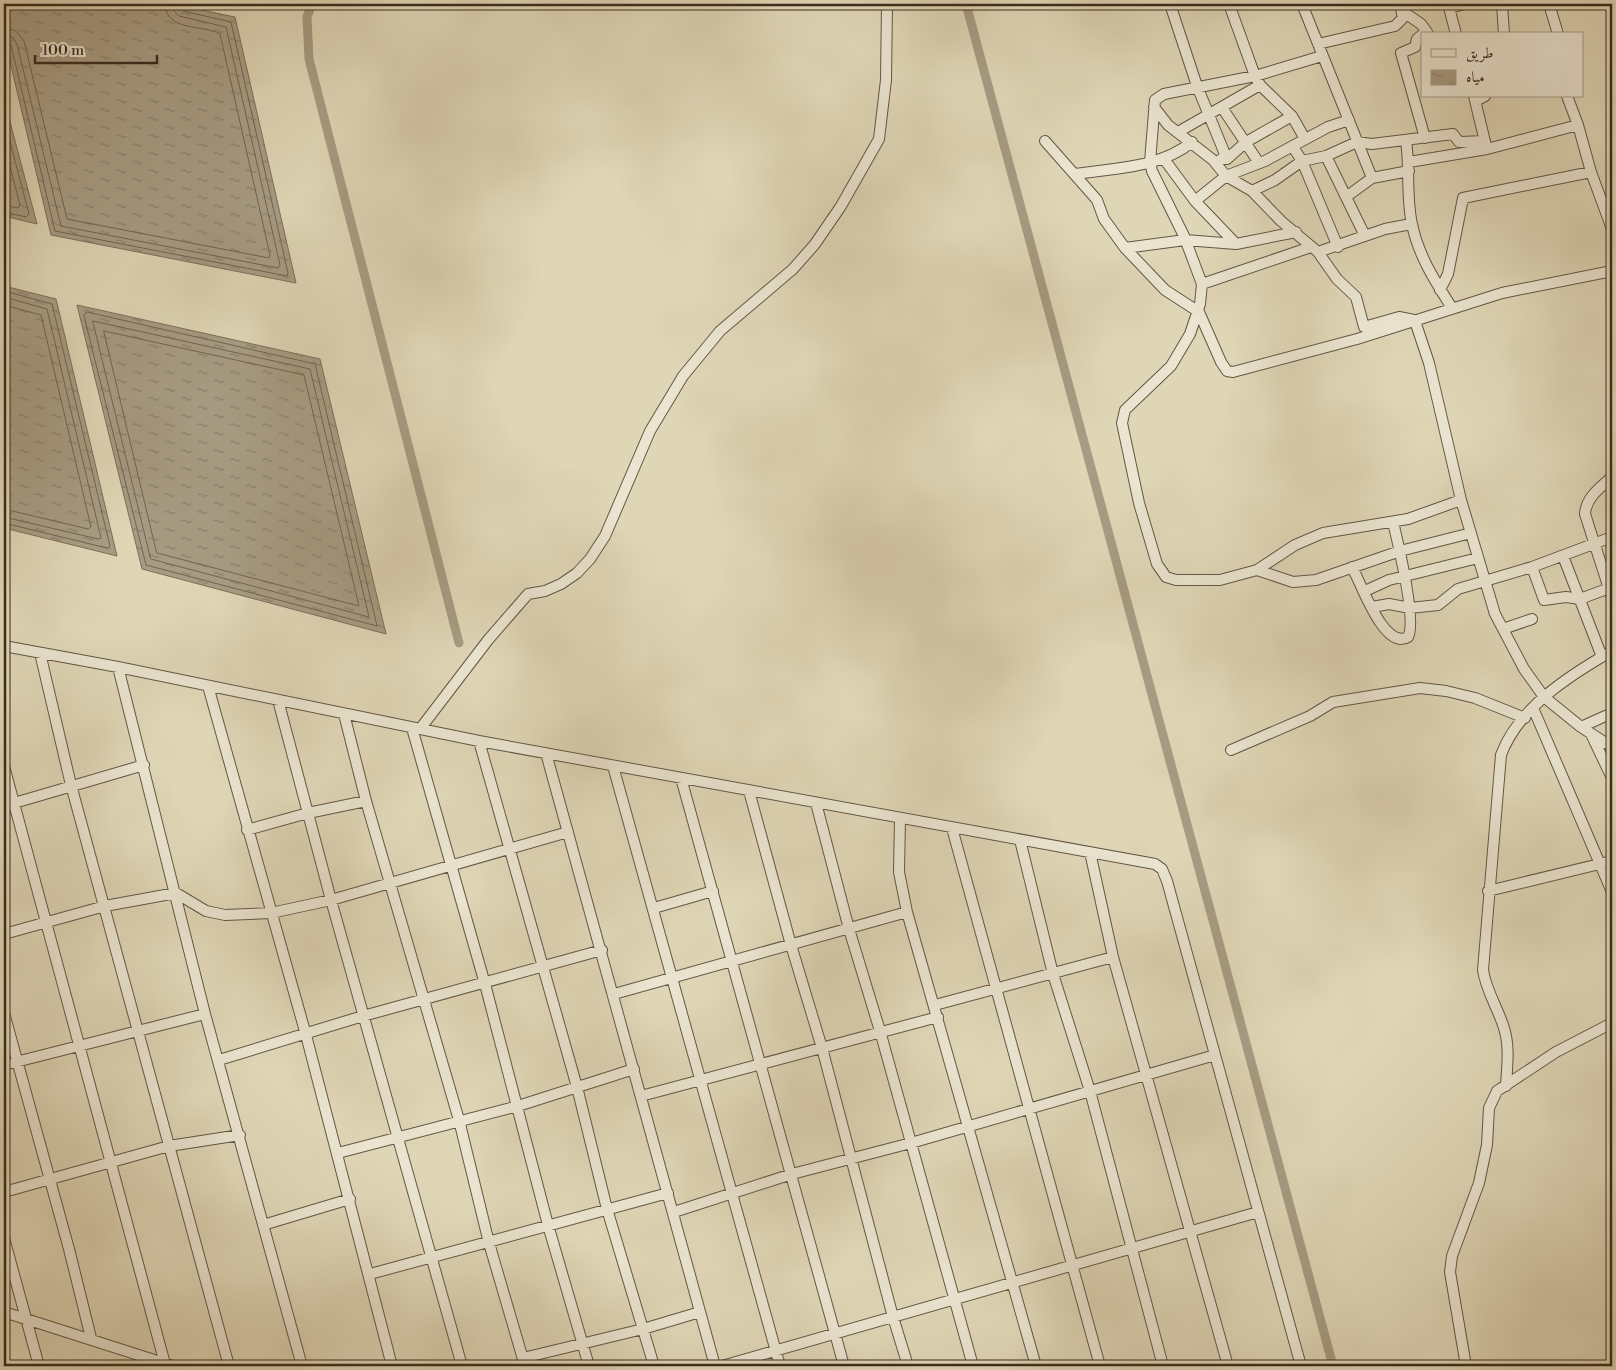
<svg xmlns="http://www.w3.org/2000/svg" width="1616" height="1370" font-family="'Libre Bodoni',Amiri,serif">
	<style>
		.water { fill: url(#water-ripples); stroke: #7c6f5b }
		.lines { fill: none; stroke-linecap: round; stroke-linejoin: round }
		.shore { stroke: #716451; stroke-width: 1 }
		.canal { stroke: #a79c83; stroke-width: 9 }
		.minor-casing { stroke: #645645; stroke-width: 12 }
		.minor { stroke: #eae4d0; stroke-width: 10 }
	</style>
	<defs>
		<pattern id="water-ripples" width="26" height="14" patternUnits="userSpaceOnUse" patternTransform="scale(1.25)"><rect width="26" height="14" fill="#a79c83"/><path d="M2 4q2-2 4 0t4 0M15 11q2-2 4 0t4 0" fill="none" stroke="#897f6b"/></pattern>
	</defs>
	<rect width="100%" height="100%" fill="#dfd6b6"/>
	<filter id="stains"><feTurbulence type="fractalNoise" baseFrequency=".004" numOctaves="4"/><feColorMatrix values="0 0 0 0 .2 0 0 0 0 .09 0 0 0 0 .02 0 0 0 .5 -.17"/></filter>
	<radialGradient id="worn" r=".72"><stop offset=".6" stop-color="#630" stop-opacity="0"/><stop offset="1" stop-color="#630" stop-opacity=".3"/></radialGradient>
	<path class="water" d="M4,4H173L235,17L296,283L51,235L4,36Z
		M4,99L37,224L4,216Z
		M4,286L56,299L117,556L4,528Z
		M77,305L320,359L386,634L142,569Z"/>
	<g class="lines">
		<path class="shore" d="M4,27L16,31L24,41L67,219L269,258L270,255L220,34C202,24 166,32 165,4
			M4,35L12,37L17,44L61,226L278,268L280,265L226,27L179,16L174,11L172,4
			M4,41L11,45L55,231L287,276L288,273L231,22L183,11L179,4
			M4,119L29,214L26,217L4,212
			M4,143L20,205L18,208L4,205
			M4,291L52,304L110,546L107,548L4,523
			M4,297L47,309L101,538L98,539L4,517
			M4,305L41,315L91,527L88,529L4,509
			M87,312L315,364L377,626L146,565L84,316Z
			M93,321L310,369L369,617L151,559Z
			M104,331L304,375L359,606L157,553Z"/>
		<path class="canal" d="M312,4L307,17L309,59L459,643
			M966,4L1333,1366"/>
		<defs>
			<path id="minor" d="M1170,4L1197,86L1227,159
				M1229,4L1255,76L1260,85L1292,116L1305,139
				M1302,4L1372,178
				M1448,4L1456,34
				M1502,4L1504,34
				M1549,4L1558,34
				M1449,8L1465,4
				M1402,11L1421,24L1427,32L1425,34
				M1422,35L1417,39L1415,47L1401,53L1425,138
				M1318,44L1395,26L1403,18L1400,4
				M1322,56L1255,76L1164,94L1155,100L1150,162L1152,171L1184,236L1202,284L1200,304L1190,334L1171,366L1125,410L1122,423L1139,503L1157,564L1166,577L1176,580H1220L1257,570L1295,545L1323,533L1408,519L1461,500
				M1474,96L1486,146
				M1567,96L1578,125L1591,172L1612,229
				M1476,101L1485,96
				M1154,107L1168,125L1213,160L1226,176L1252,191L1281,221L1318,252L1337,279L1356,297L1364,327L1399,317L1414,320
				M1223,109L1259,163
				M1178,132L1260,85
				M1406,140C1410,167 1406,198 1412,224C1418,255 1435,281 1452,308
				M1045,141L1097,200L1104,219L1125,248L1165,290L1199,312L1221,362L1227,371L1233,372L1357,339L1502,293L1612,271
				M1293,147L1302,161L1338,247
				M1326,156L1365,236
				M1164,159L1195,201L1236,244
				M1221,159H1227L1246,142L1292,116
				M1409,162L1487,149L1578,125
				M1075,174C1115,168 1160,168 1192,142
				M1252,191L1275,180L1302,161L1326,156L1357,142L1372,144L1453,134L1459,142L1485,141
				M1346,197L1372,178L1409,171
				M1195,201L1226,176L1265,161L1328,127L1349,120
				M1125,248L1185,240L1236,244L1296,232
				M1318,252L1385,229L1411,224
				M1202,284L1311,247
				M1440,290L1448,274L1463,198L1591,172
				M1415,321L1429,363L1461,500L1495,614L1524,669L1544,697L1581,727L1612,747
				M1612,477C1601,487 1586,497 1585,514L1612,598
				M1563,556L1602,657
				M1352,567C1361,583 1384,651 1408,637C1417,621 1398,543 1393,522
				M1532,567L1544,600L1566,597L1580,599L1612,587
				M1257,570L1293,582L1316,580L1400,551L1471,533
				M1365,591L1389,580L1478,558
				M1372,607L1389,604L1410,608L1438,605L1458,589L1532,567L1612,537
				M1503,629L1532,619
				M4,646L118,667L479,741L1155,864L1162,869L1167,881L1301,1366
				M40,653L71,785L229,1366
				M118,667L205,1014L302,1366
				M208,686L306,1035L392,1366
				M278,700L331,900L462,1366
				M1533,708L1612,892
				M344,714L366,801L459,1120L489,1243L525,1366
				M1581,727L1612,713
				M412,728L485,984L548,1225L589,1366
				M420,729L488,640L528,594L545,591L561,584L577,573L590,559L605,536L650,431L683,376L720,331L793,269L815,244L841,206L879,139L886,80L887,4
				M1591,734L1612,778
				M479,741L577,1087L607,1209L654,1366
				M1231,750L1310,716L1333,702L1420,688L1446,691L1475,698L1525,718
				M546,753L715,1366
				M4,766L165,1364
				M613,766L780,1366
				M681,778L844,1366
				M749,791L791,945L822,1048L893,1317L908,1366
				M816,803L849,929L880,1031L973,1366
				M4,806L144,765
				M900,819L899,872L907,912L1036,1366
				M952,828L1100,1366
				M247,830L308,813L366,801
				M1020,840L1053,974L1090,1091L1163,1366
				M1090,852L1113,957L1228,1366
				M1488,891L1612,861
				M654,908L713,891
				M4,934L105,906L176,893L206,911L225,915L271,913L331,900L568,832
				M614,994L907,912
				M935,1005L1113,957
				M4,1013L69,1249L91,1338
				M219,1060L363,1016L602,950
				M4,1065L205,1014
				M1506,1086C1507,1066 1510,1047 1504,1028C1498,1008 1486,991 1483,970L1501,755C1518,708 1570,675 1612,651
				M641,1096L938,1017
				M338,1153L518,1106L634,1069
				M4,1192L169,1146L240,1135
				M674,1212L792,1174L911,1143L1215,1055
				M263,1225L350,1199
				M4,1238L39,1366
				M370,1274L668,1193
				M4,1312L173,1366
				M523,1358L643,1329L700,1312
				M722,1366L1258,1212
				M1466,1366L1450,1272L1452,1256L1479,1183L1487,1145L1489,1108L1497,1091L1556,1052L1612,1023"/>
		</defs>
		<use href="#minor" class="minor-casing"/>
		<use href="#minor" class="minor"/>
	</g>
	<rect width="1616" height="1370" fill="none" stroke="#dfd6b6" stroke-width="20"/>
	<rect x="5" y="5" width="1606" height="1360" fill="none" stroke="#3b2c1f" stroke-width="2.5"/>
	<rect x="10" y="10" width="1596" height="1350" fill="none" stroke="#3b2c1f"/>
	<rect x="1421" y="32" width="162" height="65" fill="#eae4d0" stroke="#a49a89"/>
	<rect x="1431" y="49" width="25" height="8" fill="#eae4d0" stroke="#a49a89"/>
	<text x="1466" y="58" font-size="15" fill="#3b2c1f">طريق</text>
	<rect x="1431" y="70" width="25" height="15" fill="url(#water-ripples)" stroke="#a49a89"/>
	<text x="1466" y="82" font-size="15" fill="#3b2c1f">مياه</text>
	<path d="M35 55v8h122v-8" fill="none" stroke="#3b2c1f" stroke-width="2.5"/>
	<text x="42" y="55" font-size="15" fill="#3b2c1f" stroke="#eae4d0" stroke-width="4" paint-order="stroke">100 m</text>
	<rect width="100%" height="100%" filter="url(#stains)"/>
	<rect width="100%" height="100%" fill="url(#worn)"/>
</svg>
